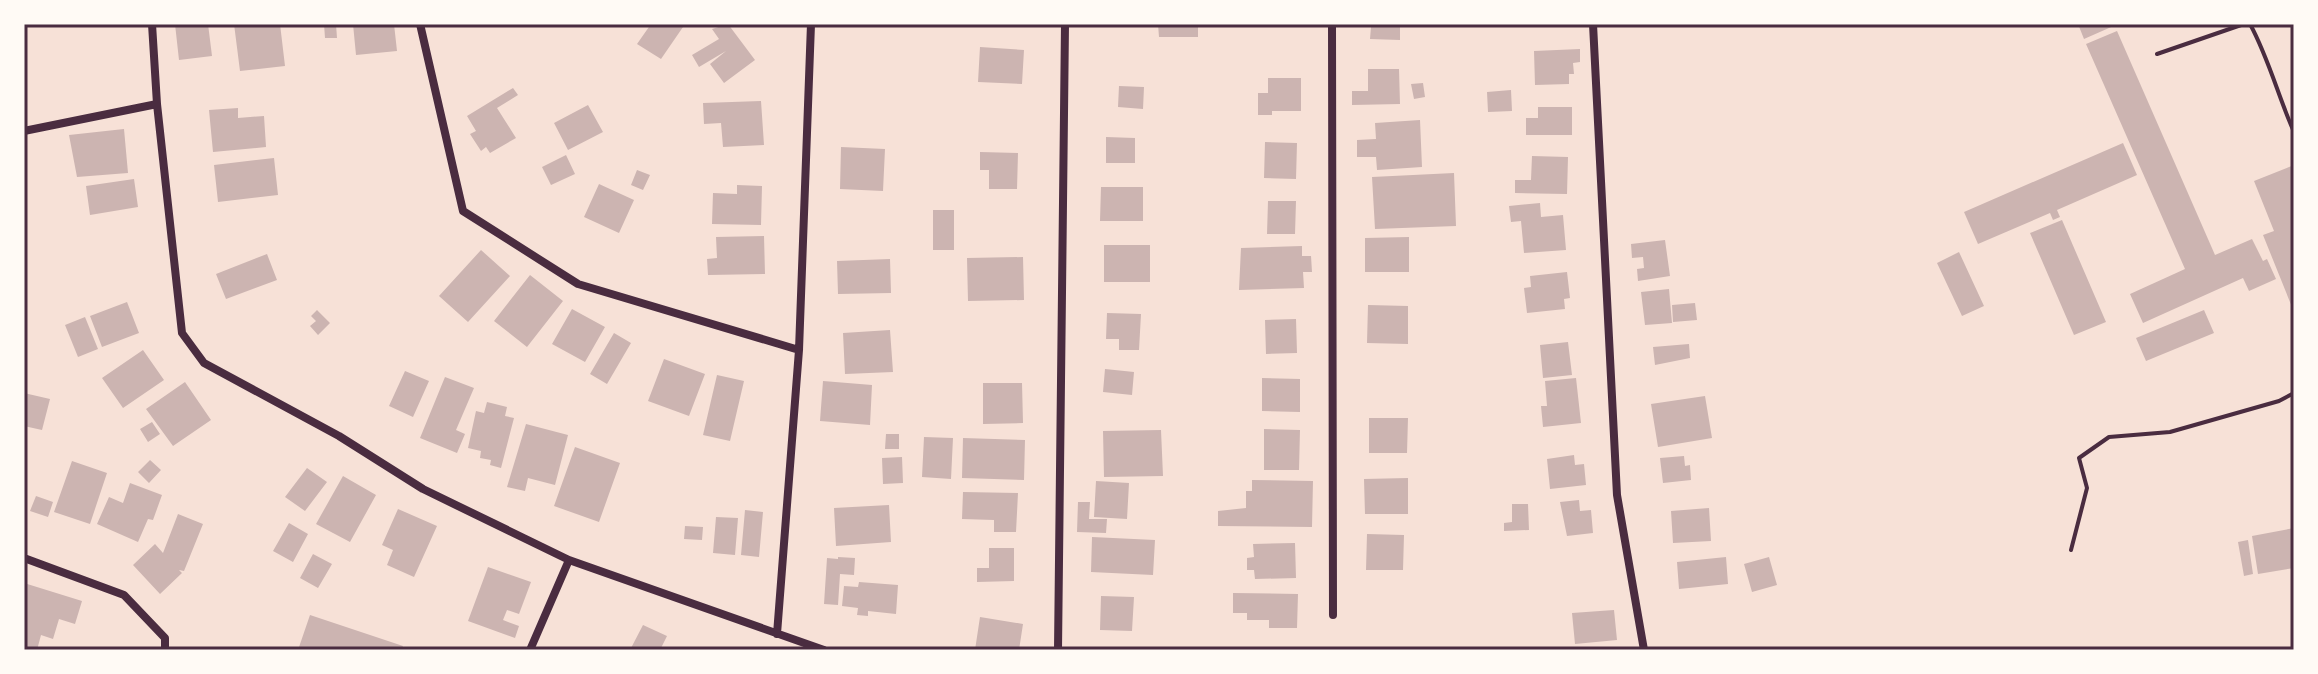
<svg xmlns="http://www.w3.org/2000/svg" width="2318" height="674" font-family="'Alegreya Sans',sans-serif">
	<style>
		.building { fill: #ccb4b1 }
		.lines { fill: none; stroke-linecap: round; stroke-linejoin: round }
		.path { stroke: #4a2c40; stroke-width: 4 }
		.minor { stroke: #4a2c40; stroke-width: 8 }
		.neatline { fill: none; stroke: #4a2c40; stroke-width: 3 }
	</style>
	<rect width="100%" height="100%" fill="#f7e1d7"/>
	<path class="building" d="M175,24H208L212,56L179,60Z
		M234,24H280L285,66L240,71Z
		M324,24H336L337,38H325Z
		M353,24H394L397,51L356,55Z
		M651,24H679L683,27L661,59L637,44Z
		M728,24L755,60L724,83L710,64L726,51L699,67L692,55L719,39L712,29Z
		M1158,24H1198V37H1159Z
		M1366,24H1400V40L1370,39L1371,27H1366Z
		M2078,24H2118L2084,39Z
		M2117,31L2215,255L2252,239L2263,261L2267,259L2276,279L2249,291L2243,278L2143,323L2130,294L2185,269L2086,44Z
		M980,47L1024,50L1022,84L978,82Z
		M1580,49V62L1573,63L1574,74H1569V84L1535,85L1534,51Z
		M1368,69H1399L1400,104L1352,105V91H1368Z
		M1268,78H1301V111H1272V115H1258V93H1268Z
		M1423,83L1425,97L1414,99L1411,84Z
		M1119,86L1144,87L1143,109L1118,107Z
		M513,88L518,95L497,108L516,138L490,153L486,147L481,151L470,134L476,131L467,116Z
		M1511,90L1512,111L1488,112L1487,92Z
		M761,101L764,145L723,147L721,123L704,124L703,103Z
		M588,105L603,132L568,150L554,123Z
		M1538,107H1572V135H1526V118H1538Z
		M238,108V118L264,116L266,147L213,152L209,110Z
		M1420,120L1422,167L1377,170L1376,157H1357V140L1376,139L1375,123Z
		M124,129L128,173L77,177L69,135Z
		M1106,137L1135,138V163H1106Z
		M1265,142L1297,143L1296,179L1264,178Z
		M2123,143L2137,175L2057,210L2060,217L2053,220L2050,213L1978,244L1964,212Z
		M841,147L885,149L883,191L840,189Z
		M980,152L1018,153L1017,189H989V170H980Z
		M566,155L575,174L551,185L542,167Z
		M1532,156L1568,157L1567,194L1515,193V180H1531Z
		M274,158L278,195L218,202L214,165Z
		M2294,165V312L2263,235L2274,231L2254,181Z
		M637,170L650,175L643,190L631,185Z
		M1454,173L1456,226L1375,229L1372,177Z
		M134,179L138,207L90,215L86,186Z
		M599,184L634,200L619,233L584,217Z
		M737,185L762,186L761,225L712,224L713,193L737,194Z
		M1101,187H1143V221H1100Z
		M1268,201H1296L1295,234H1267Z
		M1540,203L1541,217L1563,215L1566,250L1524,253L1521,221L1511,222L1509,206Z
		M933,210H954V250H933Z
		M2062,220L2106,322L2074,335L2030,233Z
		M764,236L765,274L708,275L707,259L717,258L716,237Z
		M1409,237V272H1365V238Z
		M1665,240L1670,276L1638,281L1637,269L1644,268L1643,257L1632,258L1631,244Z
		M1104,245H1150V282H1104Z
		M1302,246V256H1311L1312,272H1303L1304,288L1239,290L1241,248Z
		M481,250L510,276L468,322L439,296Z
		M1959,252L1984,306L1962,316L1937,263Z
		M267,254L277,280L226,299L216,274Z
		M1023,257L1024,300L968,301L967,258Z
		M890,259L891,293L838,294L837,261Z
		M1567,272L1570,298L1564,299L1565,309L1527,313L1524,288L1531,287L1530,276Z
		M530,275L563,301L527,347L494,321Z
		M1669,289L1672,323L1645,325L1641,292Z
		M127,302L139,333L102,347L90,316Z
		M1695,303L1697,320L1673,322L1672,305Z
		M1368,305L1408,306V344L1367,343Z
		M572,309L605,327L585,362L552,344Z
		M317,310L330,323L318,335L310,326L316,321L311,316Z
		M2204,310L2214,333L2146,361L2136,338Z
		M1107,313L1141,314L1139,350H1119V339H1106Z
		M85,317L98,349L78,357L65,325Z
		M1296,319L1297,353L1266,354L1265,320Z
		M890,330L893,372L845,374L843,333Z
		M614,333L631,343L607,384L590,374Z
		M1568,342L1572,375L1543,378L1540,345Z
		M1689,344L1690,358L1655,365L1653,347Z
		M143,350L164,380L123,408L102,378Z
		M664,359L705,374L689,416L648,401Z
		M1105,369L1134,372L1132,395L1103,392Z
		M405,371L429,381L413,417L389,406Z
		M717,375L744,381L730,441L703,435Z
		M445,377L474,388L456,430L465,434L457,453L420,438Z
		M1262,378L1300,379V412L1262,411Z
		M1576,378L1581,423L1543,427L1541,406H1547L1545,381Z
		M823,381L872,385L870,425L820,421Z
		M185,382L211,420L173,446L146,409Z
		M983,383H1022L1023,423L983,424Z
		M24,393L50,399L42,430L24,426Z
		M1705,396L1712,438L1658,447L1651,404Z
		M487,402L507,407L505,416L514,418L501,468L490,465L491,460L480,458L481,451L468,448L476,411L484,413Z
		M1369,418H1408L1407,453H1369Z
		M152,422L160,434L148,442L140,429Z
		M526,424L568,435L555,485L528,478L525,491L507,487Z
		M1264,429L1300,430L1299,470H1264Z
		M1161,430L1163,476L1104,477L1103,431Z
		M886,434H899V449H885Z
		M924,437L953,438L951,479L922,477Z
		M963,438L1025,440L1024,480L962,478Z
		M575,447L620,463L599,522L554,506Z
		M1574,455L1575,465L1584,464L1586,485L1550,489L1547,459Z
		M1684,456L1685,466L1690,465L1691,480L1663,483L1660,458Z
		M902,457L903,483L883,484L882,458Z
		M150,460L161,470L149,483L138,472Z
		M72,461L107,473L90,524L54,512Z
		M307,468L327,482L305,511L285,497Z
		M343,476L376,495L350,542L316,524Z
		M1408,478V514H1365L1364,479Z
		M1252,480L1313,481L1312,527L1218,526V511L1246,508V491H1252Z
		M1096,481L1129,483L1127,519L1094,517Z
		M130,483L162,495L153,520L148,519L138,542L97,524L109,497L123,503Z
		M963,492L1018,493L1016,532H994V520L962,519Z
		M36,496L53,502L48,517L30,511Z
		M1579,500L1580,511L1591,510L1593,533L1567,536L1560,502Z
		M1078,502H1090L1089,519H1107L1106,533L1077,532Z
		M1512,504H1528L1529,530L1504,531V523L1512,522Z
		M889,505L891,542L836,546L834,508Z
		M1709,508L1711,541L1673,543L1671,511Z
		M398,509L437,526L414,577L387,565L393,550L382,545Z
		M745,510L763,512L759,557L741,555Z
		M178,514L203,524L184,571L179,570L182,573L160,594L133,565L155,544L163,553Z
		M716,517L738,518L735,555L713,553Z
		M289,523L308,534L293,562L273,551Z
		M685,526L703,527L702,540L684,539Z
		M2294,528V568L2258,574L2252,536Z
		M1367,534L1404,535L1403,570H1366Z
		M1092,537L1155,540L1153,575L1091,572Z
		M2248,540L2253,574L2244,576L2238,542Z
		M1295,543L1296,578L1255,579L1254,570H1247V558L1254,557L1253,544Z
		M989,548H1014V581L977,582V568H989Z
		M313,554L332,564L318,588L300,578Z
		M838,557L855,558L854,575L840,574L838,605L824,604L827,558L838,559Z
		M1726,557L1728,584L1679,589L1677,562Z
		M1769,557L1777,585L1752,592L1744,564Z
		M488,567L531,582L519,614L507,610L503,620L519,626L515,638L468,621Z
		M859,582L898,585L896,614L868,611V616L857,615L858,608L842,606L844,586L858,587Z
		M24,583L82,601L75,624L59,619L53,639L41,635L37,650L24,646Z
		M1233,593L1298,594L1297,628H1269V620H1247V613H1233Z
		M1101,596L1134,597L1132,631L1100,630Z
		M1614,610L1617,640L1575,644L1572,613Z
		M310,615L403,646L401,650H298Z
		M980,617L1023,624L1019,650H975Z
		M643,625L667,636L660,650H630Z"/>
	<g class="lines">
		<path class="path" d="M2250,24C2269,59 2278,96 2294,132
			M2157,54L2244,24
			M2071,550L2087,488L2079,458L2109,437L2170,432L2279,401L2294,393"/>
		<path class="minor" d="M152,24L157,104L182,333L204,363L339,436L423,489L569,560L824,650
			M420,24L463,211L578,284L799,350
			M1332,24L1333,615
			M1593,24L1617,495L1644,650
			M24,131L157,104
			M24,558L124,595L165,638V650
			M777,634L799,350L811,24
			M530,650L569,560
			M1058,650L1065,24"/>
	</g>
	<rect width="2318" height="674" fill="none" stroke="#fffaf5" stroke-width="52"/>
	<rect x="26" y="26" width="2266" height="622" class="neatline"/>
</svg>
